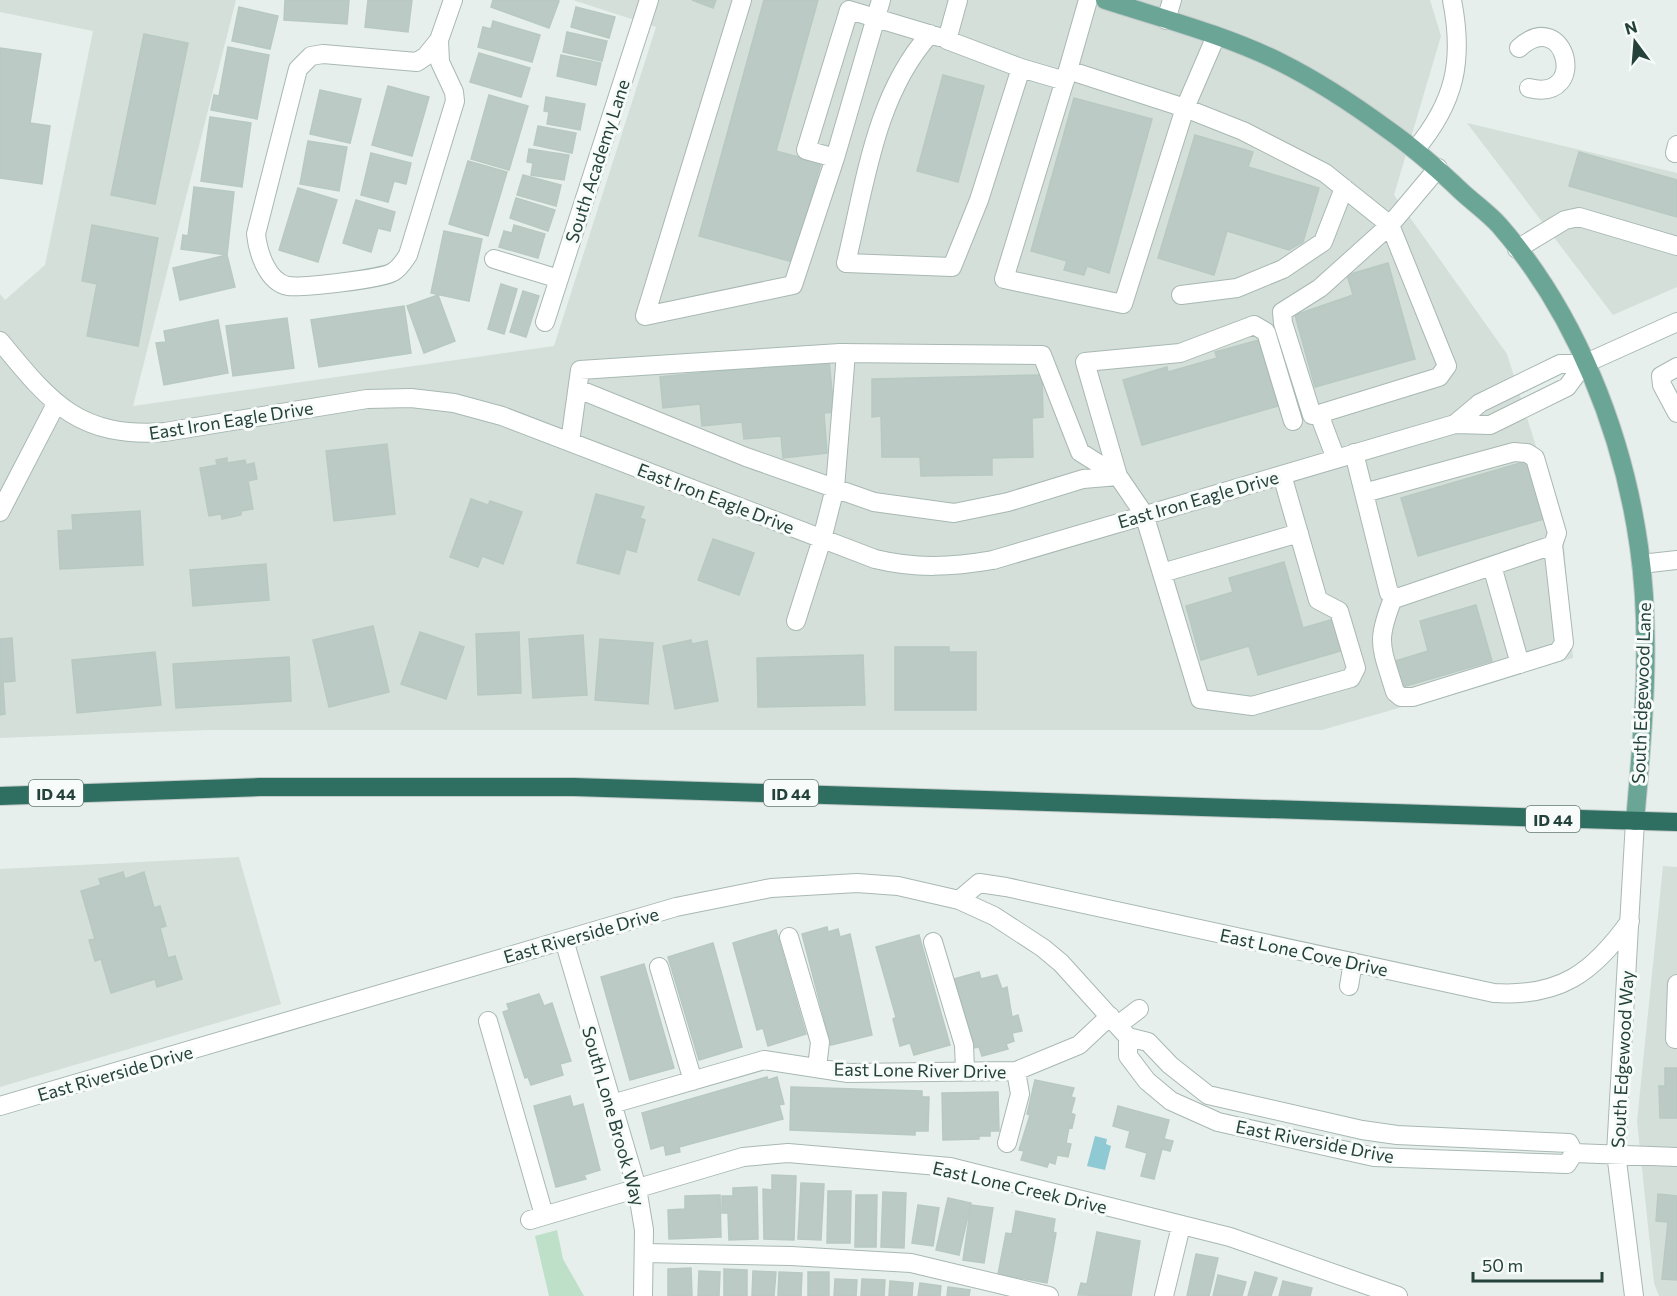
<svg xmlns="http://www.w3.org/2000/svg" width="1677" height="1296" font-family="Commissioner,sans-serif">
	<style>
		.built { fill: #d4dfda }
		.green { fill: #bfe0c8 }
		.water { fill: #8ec9d4 }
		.building { fill: #bbcac4; stroke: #b8c9c2; stroke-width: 1.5 }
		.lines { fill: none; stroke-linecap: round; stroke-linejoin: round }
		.minor-casing { stroke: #a8b8b2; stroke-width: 20 }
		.major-casing { stroke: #c2cac8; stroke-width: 20 }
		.highway-casing { stroke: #c2cac8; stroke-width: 20 }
		.minor { stroke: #fff; stroke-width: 18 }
		.major { stroke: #6aa596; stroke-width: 18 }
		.highway { stroke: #2f6f62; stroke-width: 18 }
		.labels { text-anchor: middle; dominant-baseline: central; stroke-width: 6; stroke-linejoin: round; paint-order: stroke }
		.shield { fill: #f7fbf9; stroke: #637a73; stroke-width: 1.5 }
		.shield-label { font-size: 16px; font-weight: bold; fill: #24423a }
		.street-label { font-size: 18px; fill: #24423a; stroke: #f7fbf9 }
	</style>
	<rect width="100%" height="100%" fill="#e6efeb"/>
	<path class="built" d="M0,0H236L133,406L554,346L656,27L573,0H1430L1441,36L1394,195L1507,354L1563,532L1573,658L1322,730H208L0,738V294L5,300L45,265L93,31L0,12Z
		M1467,123L1677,173V287L1613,315Z
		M239,857L281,1004L0,1087V869Z
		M1663,866L1677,867V1296H1659L1654,1283L1637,1121Z"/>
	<path class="green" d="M557,1230L563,1259L584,1296H549L535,1236Z"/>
	<path class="water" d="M1095,1136L1107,1139L1106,1144L1111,1146L1105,1170L1087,1166Z"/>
	<path class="building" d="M285,0H349L347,24L284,20Z
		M368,0H412L408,32L365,27Z
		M493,0H557L559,1L549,28L491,7Z
		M692,0H716L713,8Z
		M764,0H818L776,151L821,163L793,262L699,236Z
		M239,7L278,16L270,49L232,41Z
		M576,7L615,17L609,38L571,27Z
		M493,21L540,35L532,62L478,47L483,27L491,29Z
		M567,32L607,41L602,61L563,52Z
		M144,34L188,43L155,204L111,195Z
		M228,47L269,55L257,119L211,110L214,95L219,96Z
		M0,48L41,54L30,123L50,126L42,184L0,178Z
		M479,53L530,68L521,97L470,82Z
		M561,55L601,63L596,85L557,76Z
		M943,75L984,86L958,182L917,171Z
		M388,86L429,97L412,156L372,145Z
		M320,90L361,99L350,143L310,134Z
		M489,95L528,106L509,170L471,159Z
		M546,97L585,104L580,130L547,124L549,112L544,111Z
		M1074,98L1152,119L1109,273L1087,266L1084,275L1064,270L1067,261L1031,251Z
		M210,117L251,123L242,187L201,181Z
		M538,126L576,133L572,153L534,145Z
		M1195,135L1253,152L1248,167L1319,188L1303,242L1289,250L1227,231L1214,275L1158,258Z
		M308,141L347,147L339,191L300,184Z
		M529,149L569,155L564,180L531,175L533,163L527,162Z
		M1579,152L1677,180V217L1569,186Z
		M371,153L411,163L406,184L394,181L388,202L361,195Z
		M468,161L507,172L488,236L449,224Z
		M523,175L561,185L556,206L517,195Z
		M194,187L234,192L227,255L181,249L183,235L188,236Z
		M298,188L337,200L318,262L279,250Z
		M516,198L555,210L548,231L510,218Z
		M356,200L395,212L390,231L378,228L371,252L343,243Z
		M92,225L158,238L138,346L87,336L97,284L82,281Z
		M514,225L545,234L538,258L499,247L504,231L512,233Z
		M444,231L482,239L469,301L431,293Z
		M227,255L235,287L180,300L173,268Z
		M1388,263L1415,359L1315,387L1295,315L1353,295L1347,275Z
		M501,284L517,289L504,334L488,329Z
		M523,291L539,296L526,337L510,332Z
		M438,295L455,341L424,353L407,306Z
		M404,306L411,353L319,367L311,320Z
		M287,318L294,368L233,376L226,326Z
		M218,320L228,373L164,385L156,343L166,342L164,331Z
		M1259,340L1278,406L1142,445L1123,380L1167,367L1168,372L1217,358L1215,352Z
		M829,360L834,412L824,413L827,453L783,458L781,436L744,439L742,422L702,426L700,404L663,408L660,377Z
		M1042,375L1043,417L1032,418L1033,457L992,458V475L921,476L920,457H882L881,416L872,417V379Z
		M387,444L395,514L334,521L326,451Z
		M227,458V463L245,460L246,465L254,463L257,479L248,481L253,509L241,511V515L222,519L221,514L209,516L200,468L217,465L216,460Z
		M1527,461L1544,519L1418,556L1401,498Z
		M596,494L644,507L640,518L645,520L636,552L626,549L619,574L577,563Z
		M471,499L488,505L490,501L522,512L503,564L482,556L478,567L450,557Z
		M140,511L143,565L60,569L58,531L73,530L72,515Z
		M713,539L754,553L739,595L698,580Z
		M1284,562L1303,628L1334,619L1344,650L1258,675L1249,646L1201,660L1186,606L1233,592L1229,578Z
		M266,564L269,600L193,606L190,570Z
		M1476,605L1492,661L1399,688L1392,662L1428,651L1420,621Z
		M373,626L389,692L329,707L313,640Z
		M420,632L464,647L446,699L401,684Z
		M519,632L521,693L478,695L476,634Z
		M583,635L587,695L533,698L529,639Z
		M12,638L15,681L3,682L5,714L0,715V639Z
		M600,639L653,643L648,704L595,700Z
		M691,640L692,644L707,641L718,701L675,709L663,646Z
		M895,647H949V652H976V710H895Z
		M155,652L161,705L77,713L72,660Z
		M863,655L865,705L758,707L757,658Z
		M289,657L291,701L176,708L173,664Z
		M123,872L125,879L144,872L154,908L160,906L166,926L160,928L168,958L175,956L182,979L157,987L155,979L111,993L101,959L95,961L89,940L95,939L81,891L101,885L99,879Z
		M827,927L828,932L838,929L840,937L850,934L872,1035L831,1045L802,934Z
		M776,930L806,1034L768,1046L763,1028L757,1030L733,943Z
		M919,935L950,1045L914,1055L910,1043L900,1046L893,1019L896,1017L876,947Z
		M713,943L742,1047L699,1060L668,957Z
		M644,964L674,1068L630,1080L601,977Z
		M979,972L981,979L997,975L1002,989L1007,987L1012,1017L1018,1015L1022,1031L1012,1033L1014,1041L1006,1044L1008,1049L982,1056L979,1047L974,1048L954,979Z
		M539,994L544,1006L552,1003L571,1061L560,1064L563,1075L531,1085L528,1077L525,1078L503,1012L509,1010L507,1004Z
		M1665,1068H1677V1118H1660L1659,1086H1665Z
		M767,1077L768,1080L777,1077L784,1104L779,1105L783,1119L679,1147L680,1152L666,1155L664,1145L651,1149L642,1113Z
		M1035,1080L1074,1088L1071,1097L1075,1098L1071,1113L1075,1115L1072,1128L1069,1127L1066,1143L1071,1144L1068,1157L1057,1155L1055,1164L1049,1162L1047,1167L1021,1160L1024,1151L1019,1150L1030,1115L1027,1114Z
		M791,1087L922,1091V1097H929L928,1131H915V1135L790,1130Z
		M998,1092L999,1131H990V1136H979V1139L943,1140L942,1093Z
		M570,1096L573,1107L583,1104L600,1170L584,1175L586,1179L556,1187L534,1106Z
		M1118,1106L1169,1120L1164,1139L1173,1141L1170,1151L1162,1149L1154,1179L1141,1176L1147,1153L1126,1147L1130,1131L1113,1126Z
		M772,1175L796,1176L794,1240L764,1239L763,1189L772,1190Z
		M801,1183L824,1184L821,1240L798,1239Z
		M757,1187L758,1239L729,1240L728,1213H722V1196H733V1188Z
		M828,1191H851L850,1243H827Z
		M883,1192L906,1193L904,1248L881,1247Z
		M1658,1194L1677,1196V1280L1662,1279L1668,1222L1656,1221Z
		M720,1195L721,1237L669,1239L668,1210L685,1209V1196Z
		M856,1195H877L876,1247H855Z
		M948,1198L971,1203L959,1255L936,1250Z
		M918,1205L939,1208L933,1246L912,1243Z
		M971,1205L993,1208L984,1263L963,1260Z
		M1016,1211L1055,1219L1053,1232L1056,1233L1047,1283L998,1274L1006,1233L1012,1234Z
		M1097,1232L1140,1241L1131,1296L1078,1295L1081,1283L1087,1284Z
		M1196,1254L1218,1258L1209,1296H1187Z
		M691,1268L692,1296H668V1269Z
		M724,1269L747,1270V1296H724Z
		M699,1271L720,1272L719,1296H698Z
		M753,1271L776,1272L774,1296H752Z
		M779,1272L802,1273L801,1296H778Z
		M808,1272H829V1296H808Z
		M1255,1272L1277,1278L1271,1296H1248Z
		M1218,1275L1246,1282L1242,1296H1213Z
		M835,1279L857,1280L856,1296H834Z
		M862,1279L885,1280L884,1296H861Z
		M890,1281L913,1283L912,1296H889Z
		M1283,1281L1312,1288L1310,1296H1279Z
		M920,1283L941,1286L940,1296H918Z
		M948,1287L970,1290L969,1296H947Z"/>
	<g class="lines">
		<defs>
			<path id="minor" d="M742,0L645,316L793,285L835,158L881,0
				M1166,20L1172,0
				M930,34C875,95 865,185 846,263L952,267L979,200L1021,68L947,40L958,0
				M1216,36L1185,108L1243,131L1325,173L1390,225L1320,288L1282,312L1283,323L1312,415L1319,414
				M439,40L440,62L454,92L455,101L408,255C404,261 400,268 393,272C383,279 301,288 288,286C267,282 258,252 256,234L298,69L311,56L323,54L417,62L426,56Z
				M439,40L453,0
				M1519,48C1566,5 1590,103 1529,88
				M1021,68L1065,81
				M1068,70L1185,108L1123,304L1004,279Z
				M1068,70L1088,0
				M1415,150C1455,102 1464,61 1452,0
				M1675,153L1677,145
				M835,158L806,150L849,10L939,37
				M1517,249L1565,220L1579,217L1677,246
				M494,259L559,279
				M1181,295L1237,288L1283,269L1323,242L1344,188
				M545,322L649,0
				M0,341C51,403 78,438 165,432L367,399L411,398L454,403L502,416L875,559C916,569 952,567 993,560L1455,424
				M1584,364L1567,387L1490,425L1455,424L1480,403L1560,364H1584L1677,322
				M1677,367L1661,376L1662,385L1677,413
				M578,389L746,457L874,502L954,513L1008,502L1083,479L1118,476L1085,362L1180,353L1254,325L1266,332L1293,421
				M570,442L580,370L840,353L1042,355L1080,452L1118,476L1144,514L1200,699L1252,706L1351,678L1356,668L1339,611L1318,600L1282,475
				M1354,453L1389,593L1397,598L1553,545
				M1336,459L1319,414L1439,377L1447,366L1390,225L1438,168
				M1364,493L1514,452L1527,453L1535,458L1557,533L1553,545L1564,643L1558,652L1413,697H1401L1395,692C1381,645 1375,643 1394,596
				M0,512L56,404
				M1641,564L1677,560
				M1492,566L1520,664
				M1162,573L1299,533
				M796,621L822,539L835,488L846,353
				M959,900L979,883L1006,887L1494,993C1560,997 1593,973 1630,921
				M789,937L820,1042L817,1068
				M564,940L637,1188L644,1230L643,1296
				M933,942L964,1045L965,1070
				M659,967L693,1081
				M1349,986L1353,962
				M488,1021L544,1215
				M1118,1025L1139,1009
				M1128,1037V1056L1147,1081L1171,1101L1218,1122L1374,1157L1567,1164L1574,1153
				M1675,1039L1677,984
				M612,1104L764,1060L848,1073L1016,1071L1079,1045L1110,1016
				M0,1106L676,907L771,888L857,883L898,886L959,900L994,916L1043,948L1061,963L1128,1037L1148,1042L1170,1065L1208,1095L1362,1130L1397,1135L1569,1143L1574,1153
				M1007,1143L1020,1094L1016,1071
				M1574,1153L1677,1157
				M530,1220L743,1157L788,1153L950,1167L1230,1237L1398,1296
				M645,1253L791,1256L911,1263L1049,1296
				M1164,1296L1181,1226
				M1634,1296L1616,1153L1635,821"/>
			<path id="major" d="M1105,0C1164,19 1225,35 1280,62C1318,81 1353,104 1387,129C1414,148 1438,169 1462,192C1474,203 1488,213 1499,225C1576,313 1623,433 1639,547C1652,637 1643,731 1635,821"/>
			<path id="highway" d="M0,796L260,787H574L1677,822"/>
		</defs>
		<use href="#minor" class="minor-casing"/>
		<use href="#major" class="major-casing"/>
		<use href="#highway" class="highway-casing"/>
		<use href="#minor" class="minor"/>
		<use href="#major" class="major"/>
		<use href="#highway" class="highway"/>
	</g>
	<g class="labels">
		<g class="shield">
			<rect x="29" y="780" width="54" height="26" rx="4.5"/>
			<rect x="764" y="780" width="54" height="26" rx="4.5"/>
			<rect x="1526" y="806" width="54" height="26" rx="4.5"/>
		</g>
		<g class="shield-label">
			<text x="56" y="793">ID 44</text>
			<text x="791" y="793">ID 44</text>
			<text x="1553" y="819">ID 44</text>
		</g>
		<g class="street-label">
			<text transform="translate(597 161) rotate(-72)">South Academy Lane</text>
			<text transform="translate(231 420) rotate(-9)">East Iron Eagle Drive</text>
			<text transform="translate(716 498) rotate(21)">East Iron Eagle Drive</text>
			<text transform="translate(1198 499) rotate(-16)">East Iron Eagle Drive</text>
			<text transform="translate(1641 693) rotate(-88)">South Edgewood Lane</text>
			<text transform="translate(581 935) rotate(-16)">East Riverside Drive</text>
			<text transform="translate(1304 952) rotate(12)">East Lone Cove Drive</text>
			<text transform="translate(1622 1059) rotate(-87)">South Edgewood Way</text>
			<text transform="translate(920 1070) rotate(1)">East Lone River Drive</text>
			<text transform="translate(115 1073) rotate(-16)">East Riverside Drive</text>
			<text transform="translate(614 1116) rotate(74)">South Lone Brook Way</text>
			<text transform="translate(1315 1141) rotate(11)">East Riverside Drive</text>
			<text transform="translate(1020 1187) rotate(13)">East Lone Creek Drive</text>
		</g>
	</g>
	<g transform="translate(1635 42) rotate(344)" stroke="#f7fbf9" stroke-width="4.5" paint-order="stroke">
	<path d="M0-4.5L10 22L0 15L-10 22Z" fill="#24423a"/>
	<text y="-9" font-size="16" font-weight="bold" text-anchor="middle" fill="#24423a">N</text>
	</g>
	<path d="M1473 1272v9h129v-9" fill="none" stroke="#24423a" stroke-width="3"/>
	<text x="1482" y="1272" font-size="18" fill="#24423a" stroke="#f7fbf9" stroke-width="4.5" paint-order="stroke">50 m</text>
</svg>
